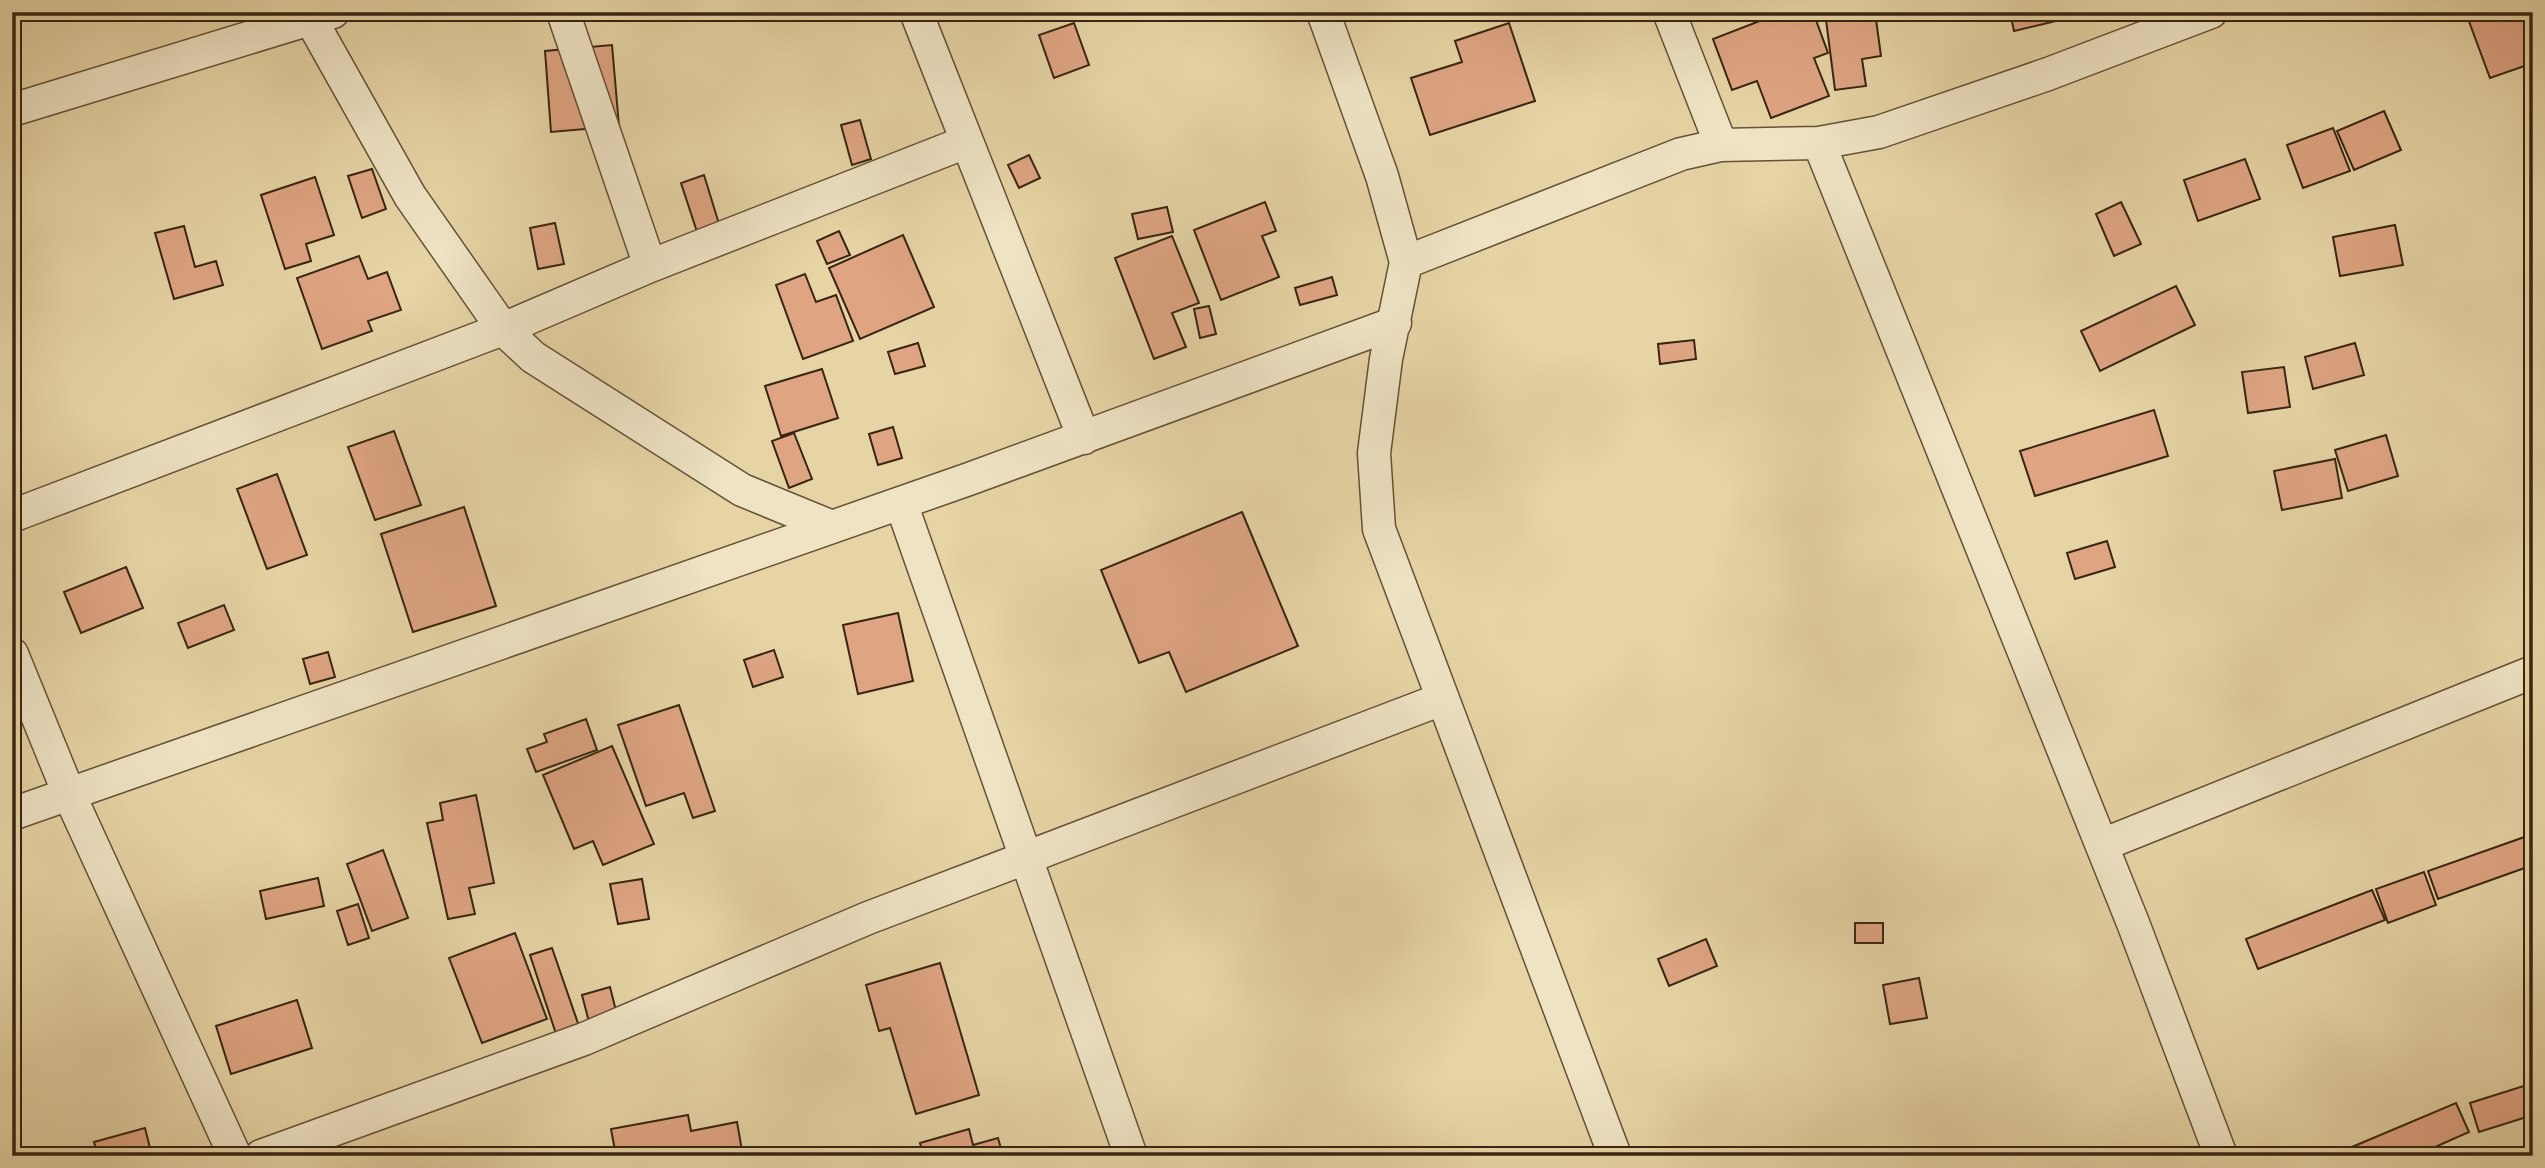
<svg xmlns="http://www.w3.org/2000/svg" width="2545" height="1168" font-family="'Libre Bodoni',serif">
	<style>
		.building { fill: #dfa583; stroke: #382512; stroke-width: 2 }
		.lines { fill: none; stroke-linecap: round; stroke-linejoin: round }
		.street-casing { stroke: #645137; stroke-width: 35 }
		.street { stroke: #efe3c4; stroke-width: 32 }
	</style>
	<rect width="100%" height="100%" fill="#e6d4a5"/>
	<filter id="stains"><feTurbulence type="fractalNoise" baseFrequency=".00286" numOctaves="4"/><feColorMatrix values="0 0 0 0 .2 0 0 0 0 .09 0 0 0 0 .02 0 0 0 .5 -.17"/></filter>
	<radialGradient id="worn" r=".72"><stop offset=".6" stop-color="#630" stop-opacity="0"/><stop offset="1" stop-color="#630" stop-opacity=".3"/></radialGradient>
	<path class="building" d="M1783,12H1813L1828,53L1814,58L1829,96L1771,118L1757,81L1732,90L1713,39Z
		M1825,12H1875L1881,56L1862,59L1866,86L1835,90Z
		M2010,12H2058L2060,20L2014,31Z
		M2477,12H2533V63L2490,78L2467,16Z
		M1074,23L1089,65L1054,78L1039,35Z
		M1509,23L1535,101L1430,135L1411,78L1462,62L1455,41Z
		M612,45L619,126L551,132L545,51Z
		M2384,111L2401,150L2354,170L2337,131Z
		M860,120L871,159L852,165L841,125Z
		M2333,128L2350,171L2303,188L2287,145Z
		M1029,155L1040,178L1019,188L1008,165Z
		M2245,159L2260,199L2198,221L2184,180Z
		M372,169L386,209L362,218L348,176Z
		M704,175L724,240L702,247L681,183Z
		M315,177L334,235L306,244L311,261L285,269L261,195Z
		M1265,202L1276,231L1262,236L1279,277L1221,300L1194,230Z
		M2121,202L2141,244L2114,256L2096,214Z
		M1167,207L1173,232L1138,239L1132,214Z
		M555,223L564,264L538,269L530,228Z
		M2395,225L2403,265L2340,276L2333,237Z
		M184,226L195,267L216,261L223,285L174,299L155,233Z
		M839,231L850,255L827,264L817,241Z
		M903,235L934,307L860,339L829,268Z
		M1172,236L1199,303L1172,313L1186,347L1154,359L1115,258Z
		M359,256L368,279L387,272L401,310L368,321L372,331L322,349L297,278Z
		M805,274L816,302L836,295L853,341L803,359L776,285Z
		M1332,277L1337,295L1300,305L1295,288Z
		M2176,286L2195,325L2100,371L2081,331Z
		M1209,306L1216,334L1200,338L1194,309Z
		M1694,340L1696,359L1660,364L1658,344Z
		M918,343L925,366L895,374L888,352Z
		M2355,343L2364,375L2313,389L2305,357Z
		M2284,367L2290,407L2248,413L2242,372Z
		M822,369L838,418L781,436L765,386Z
		M2154,410L2168,456L2035,496L2020,451Z
		M893,427L902,458L878,465L869,434Z
		M394,431L421,505L375,520L348,447Z
		M794,433L812,479L789,488L772,441Z
		M2386,435L2398,476L2348,491L2335,450Z
		M2335,459L2342,498L2282,510L2274,471Z
		M277,474L307,555L267,569L237,489Z
		M464,507L496,606L413,632L381,534Z
		M1242,512L1298,646L1186,692L1169,652L1139,663L1101,570Z
		M2107,541L2115,567L2075,579L2067,553Z
		M126,567L143,608L81,633L64,592Z
		M224,605L234,630L188,648L178,623Z
		M898,613L913,681L858,694L843,625Z
		M774,650L783,677L753,687L744,660Z
		M328,652L335,677L310,684L303,659Z
		M679,705L715,811L693,818L684,793L646,806L618,725Z
		M586,719L597,750L536,772L527,749L547,742L544,734Z
		M612,746L654,844L603,865L593,841L574,849L543,775Z
		M476,795L494,883L469,888L475,914L448,919L427,823L443,820L440,803Z
		M2533,834V865L2438,899L2428,871Z
		M383,850L408,918L372,931L347,864Z
		M2424,872L2436,905L2388,923L2376,889Z
		M318,878L324,906L266,919L260,891Z
		M642,879L649,919L618,924L610,884Z
		M2372,890L2385,920L2258,969L2246,939Z
		M358,904L369,938L348,945L337,911Z
		M1855,923H1883V943H1855Z
		M515,933L547,1019L482,1043L449,958Z
		M1706,939L1717,966L1669,986L1658,959Z
		M552,948L581,1032L558,1040L530,955Z
		M940,963L979,1095L916,1114L890,1028L879,1031L866,985Z
		M1919,978L1927,1018L1890,1024L1883,985Z
		M610,987L617,1015L589,1022L582,995Z
		M297,1000L312,1048L231,1074L216,1026Z
		M2530,1084L2533,1115L2479,1132L2470,1103Z
		M2456,1103L2469,1132L2415,1156L2333,1155Z
		M688,1115L691,1131L737,1122L743,1156H616L611,1129Z
		M145,1128L152,1156H98L94,1142Z
		M969,1129L973,1145L998,1138L1003,1156H924L920,1143Z"/>
	<g class="lines">
		<defs>
			<path id="street" d="M563,12L650,266
				M916,12L1084,438
				M1323,12L1382,176L1406,262L1386,359L1374,453L1379,529L1615,1156
				M1669,12L1721,145
				M310,18L410,196L503,329L533,357L742,490L832,527
				M12,110L333,12
				M1819,143L2133,923L2221,1156
				M1406,262L1681,154L1721,145L1819,143L1879,132L2048,74L2211,12
				M901,503L1131,1156
				M12,516L503,329L650,266L966,142
				M12,654L69,794L235,1156
				M12,814L969,479L1395,323
				M2102,845L2533,672
				M261,1156L584,1039L868,918L1442,699"/>
		</defs>
		<use href="#street" class="street-casing"/>
		<use href="#street" class="street"/>
	</g>
	<rect width="2545" height="1168" fill="none" stroke="#e6d4a5" stroke-width="42"/>
	<rect x="14" y="14" width="2517" height="1140" fill="none" stroke="#382512" stroke-width="3.5"/>
	<rect x="21" y="21" width="2503" height="1126" fill="none" stroke="#382512" stroke-width="2"/>
	<rect width="100%" height="100%" filter="url(#stains)"/>
	<rect width="100%" height="100%" fill="url(#worn)"/>
</svg>
